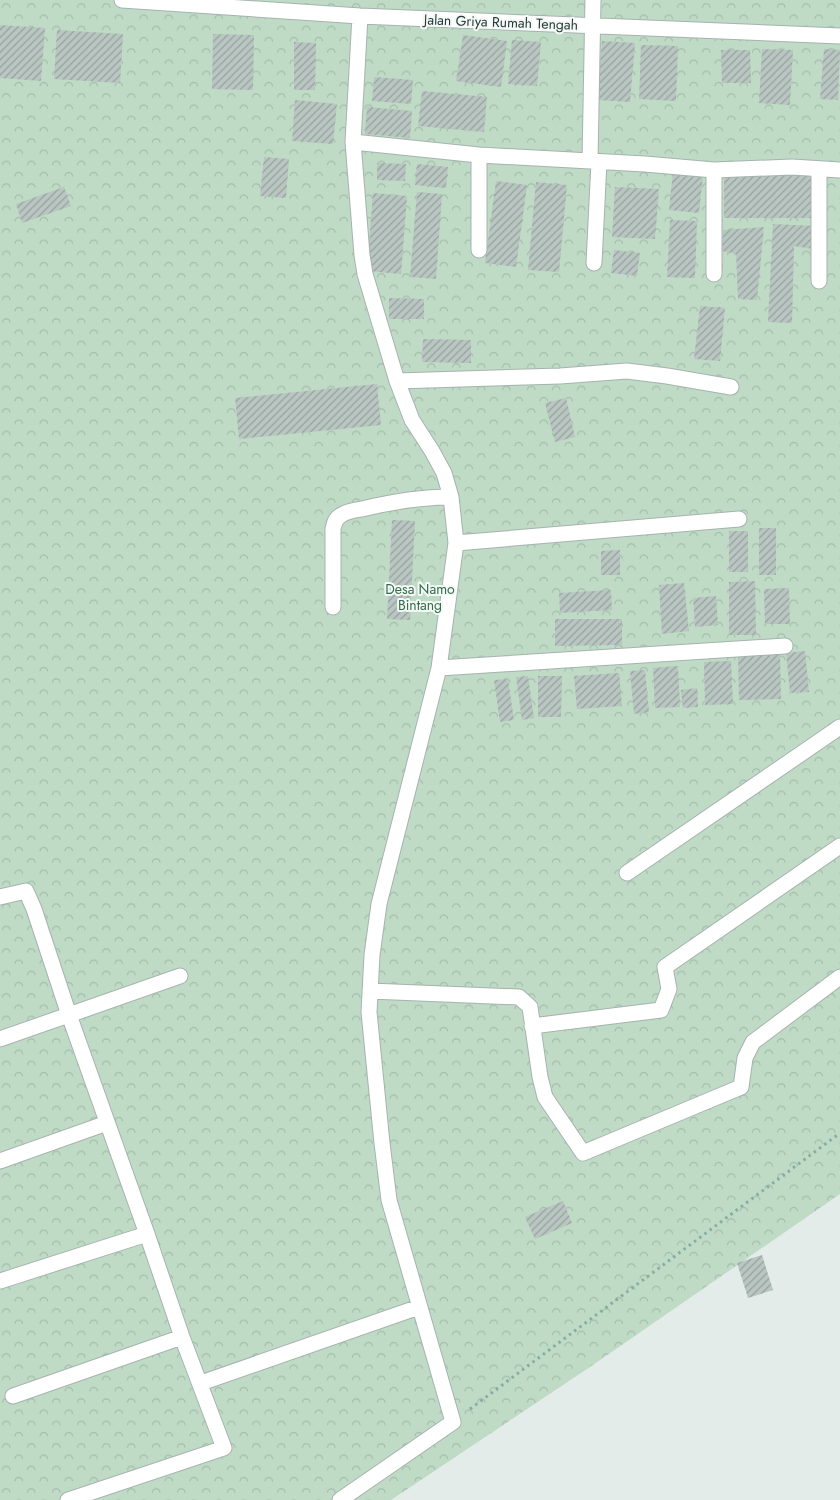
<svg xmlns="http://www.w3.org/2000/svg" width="840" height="1500" font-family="Jost,sans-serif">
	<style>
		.forest { fill: url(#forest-crowns) }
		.building { fill: url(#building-hatch) }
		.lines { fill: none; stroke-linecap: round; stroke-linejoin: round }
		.street-casing { stroke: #a6b3af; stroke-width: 17 }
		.path { stroke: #87aca1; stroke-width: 3; stroke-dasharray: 2.5 4; stroke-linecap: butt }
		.street { stroke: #fff; stroke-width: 15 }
		.labels { text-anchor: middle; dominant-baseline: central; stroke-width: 4; stroke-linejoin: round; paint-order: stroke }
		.street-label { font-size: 14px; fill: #253b35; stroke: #f4f8f6 }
		.park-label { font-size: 14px; fill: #336e4a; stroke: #f4f8f6 }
	</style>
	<defs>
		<pattern id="forest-crowns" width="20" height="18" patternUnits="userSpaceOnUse" patternTransform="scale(1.25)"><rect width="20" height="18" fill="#bfdbc6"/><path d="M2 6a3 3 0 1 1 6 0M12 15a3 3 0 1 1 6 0" fill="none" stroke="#a4bdab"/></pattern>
		<pattern id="building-hatch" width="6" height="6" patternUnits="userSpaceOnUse" patternTransform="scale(1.25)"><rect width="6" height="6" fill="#b9c6c1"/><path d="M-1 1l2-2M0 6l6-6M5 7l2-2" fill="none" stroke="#96a29e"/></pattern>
	</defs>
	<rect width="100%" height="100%" fill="#e3ece8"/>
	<path class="forest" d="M0,0H840V1194L590,1367L391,1500H0Z"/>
	<path class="building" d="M0,25L45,28L41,81L0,78Z
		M57,30L123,34L120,83L54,79Z
		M213,34L254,35L253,90L212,89Z
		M463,35L507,41L501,87L456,81Z
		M512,40L541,42L537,86L508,84Z
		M602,41L635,43L630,102L597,100Z
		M294,42L316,43L315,90H294Z
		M641,45L678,46L676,101L639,99Z
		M762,49L793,50L790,105L759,103Z
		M824,49L840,50L838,100L820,99Z
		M721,50H750L751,83H722Z
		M374,77L413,80L411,104L372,101Z
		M422,91L487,97L484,132L418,126Z
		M295,100L337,104L333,144L292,141Z
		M367,107L412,111L410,138L365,134Z
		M264,157L289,159L286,198L260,196Z
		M377,163L406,164L405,181L377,180Z
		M417,164L448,167L446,188L415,185Z
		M673,172L703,175L699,213L669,210Z
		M724,175H813V218H724Z
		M496,181L527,185L516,267L485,263Z
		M536,182L567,185L559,272L528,270Z
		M64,187L71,206L22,223L16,204Z
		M615,187L659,189L655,239L612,237Z
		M417,192L442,194L436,279L410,277Z
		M373,193L407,196L401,274L367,271Z
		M670,220L697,221L695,278L667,277Z
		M773,224L815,226L813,249L794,246L792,323L768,322Z
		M764,227L757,300L738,299L736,254L722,251L723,230Z
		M614,250L640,253L637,276L611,273Z
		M389,298L424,299V319H389Z
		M700,306L725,308L720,361L694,359Z
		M423,339L471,340V363L422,362Z
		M377,384L381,425L239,439L235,398Z
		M566,398L575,437L555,442L545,403Z
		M392,520L415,521L410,620L387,619Z
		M759,528H776V575H759Z
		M729,531H748V572H729Z
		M620,550V575H601V551Z
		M755,581L756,635H729V582Z
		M684,583L689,631L662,634L659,585Z
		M789,588L790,624H765L764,589Z
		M611,590L612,610L560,613L559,593Z
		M716,596L718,625L695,627L693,598Z
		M555,619H622V645L555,646Z
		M805,651L809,692L790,693L786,653Z
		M780,654L781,699L739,700L738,656Z
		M731,661L733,704L705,705L704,662Z
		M678,666L680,707L655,708L653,668Z
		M645,670L649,712L634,714L630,671Z
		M619,673L622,706L577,709L574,676Z
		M528,676L534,718L522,720L516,677Z
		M538,676H562L561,717H538Z
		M508,679L514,720L500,722L494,680Z
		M697,688L698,707L683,708L681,690Z
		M563,1201L572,1223L535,1239L525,1217Z
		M762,1255L773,1290L748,1298L737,1263Z"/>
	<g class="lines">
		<defs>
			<path id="street" d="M122,0L360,16L840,36
				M353,142L479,155L645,164L714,170L792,167L840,170
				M479,155V250
				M590,161L593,0
				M714,170V274
				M594,263L599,162
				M819,281V169
				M397,381L560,376L627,371L667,376L731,387
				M456,543L739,519
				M333,607V529C334,524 335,519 340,516C346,511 355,510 362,509C391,502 421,497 451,497
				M439,668L785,646
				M627,873L840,727
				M0,897L26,891L34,909L69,1015L147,1234L182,1337L224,1448L68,1500
				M370,991L519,997L530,1007L540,1077L545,1097L583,1153L741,1087L745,1058L753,1042L840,977
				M532,1026L661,1010L669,989L665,967L840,846
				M0,1039L180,976
				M0,1161L107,1123
				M0,1281L147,1234
				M201,1383L419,1307
				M13,1396L182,1337
				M340,1500L453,1422L389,1200L382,1143L369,1012L372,955L379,904L439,668L456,543L451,497L444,473L432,451L412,420L397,381L365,274L362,255L353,142L360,16"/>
		</defs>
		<use href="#street" class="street-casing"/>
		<path class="path" d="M470,1409L840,1133"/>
		<use href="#street" class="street"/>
	</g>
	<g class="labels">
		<g class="street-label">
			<text transform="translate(501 22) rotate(2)">Jalan Griya Rumah Tengah</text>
		</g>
		<g class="park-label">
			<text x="420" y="589">Desa Namo<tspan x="420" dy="16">Bintang</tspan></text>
		</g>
	</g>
</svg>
